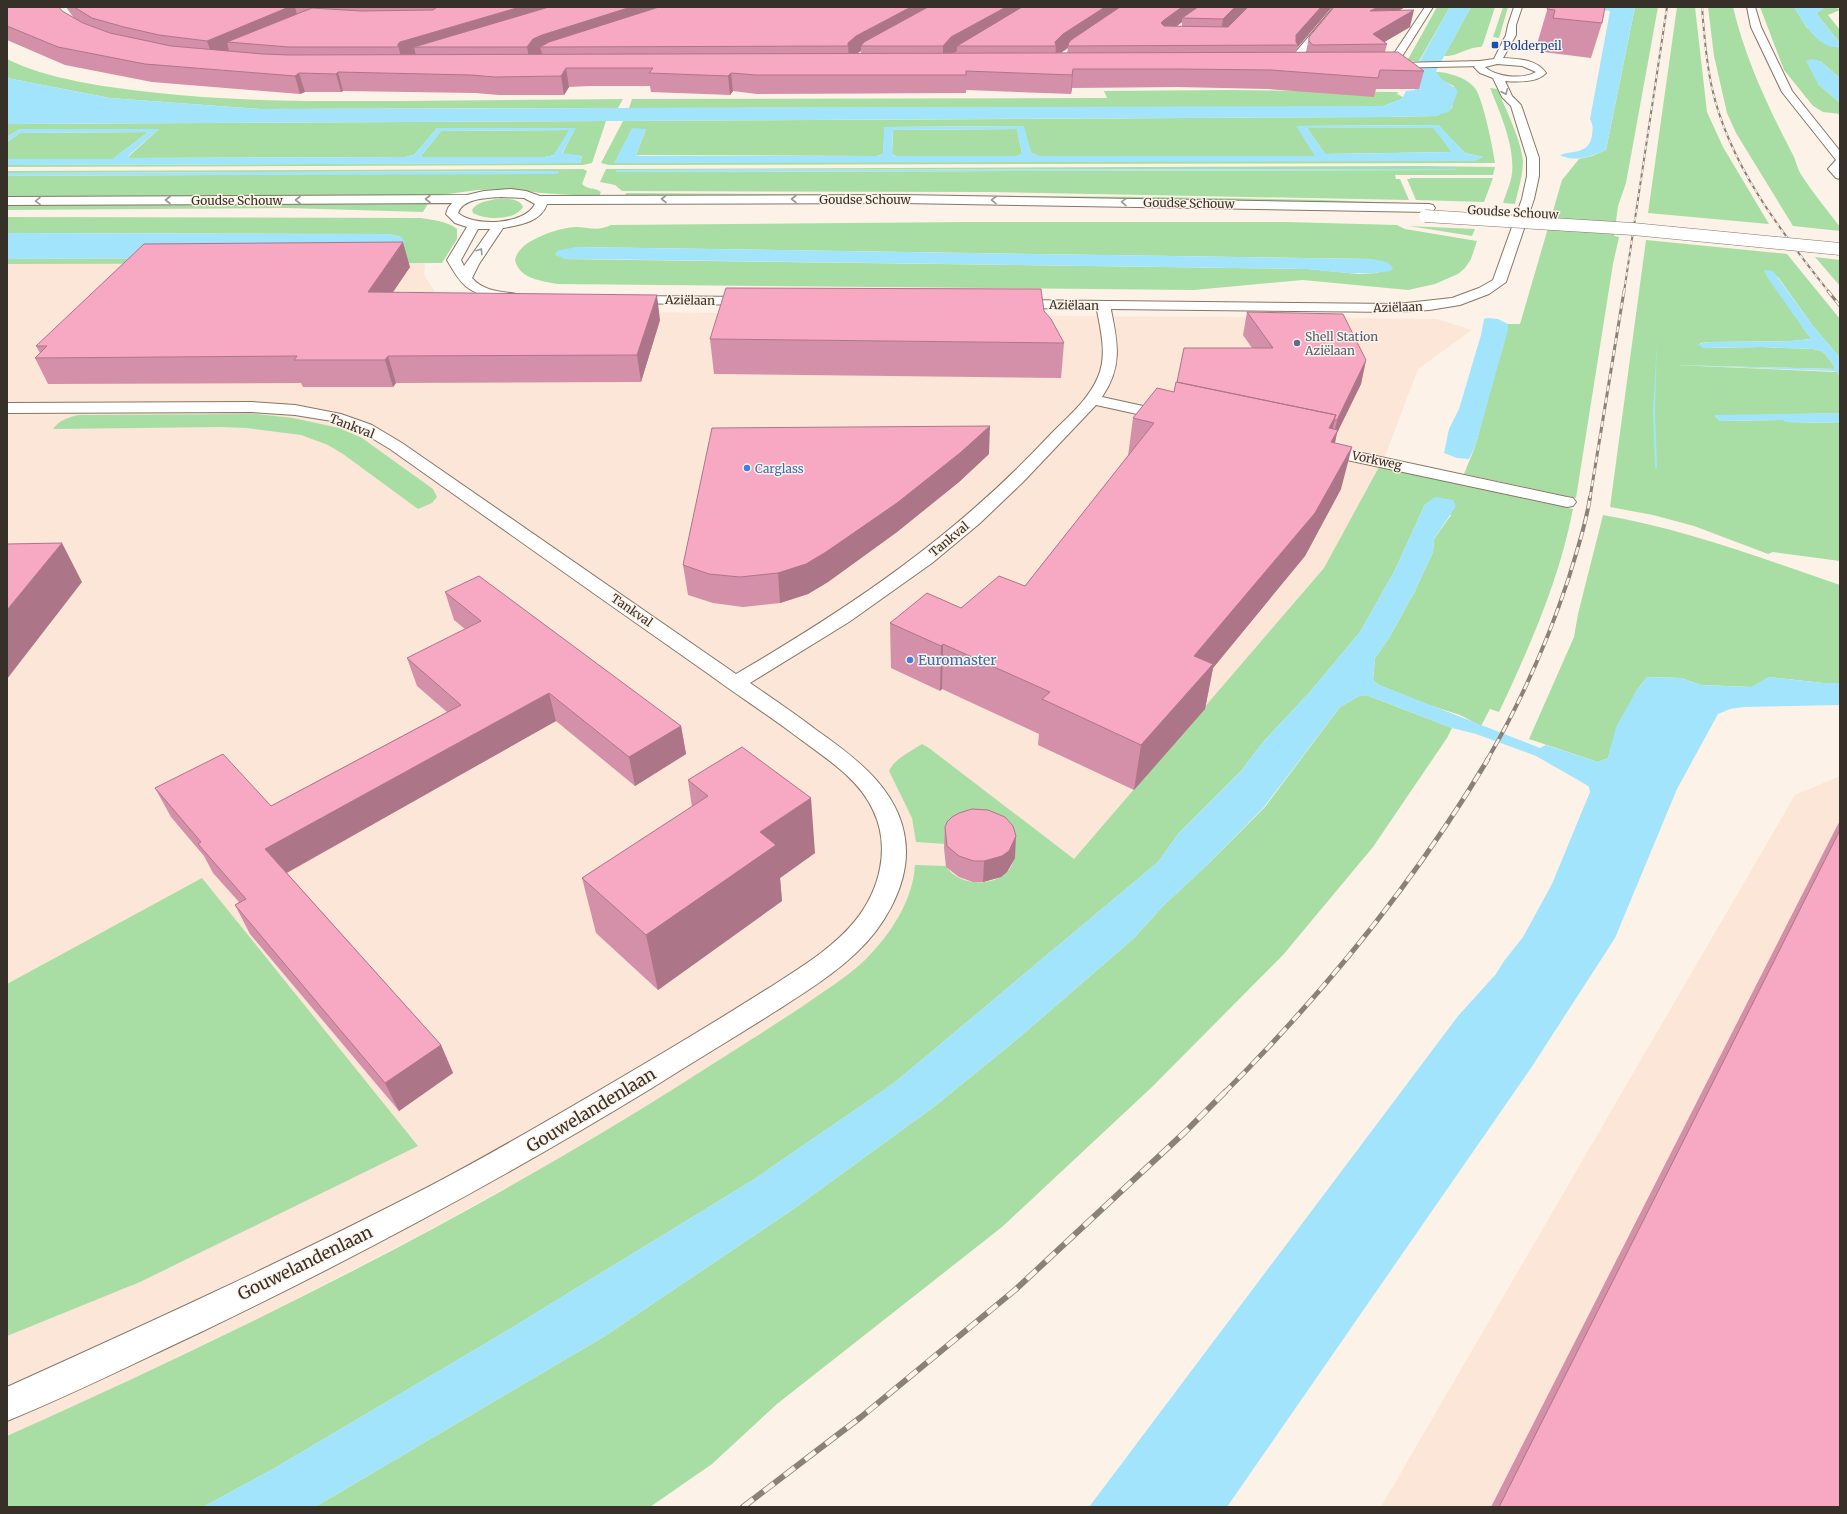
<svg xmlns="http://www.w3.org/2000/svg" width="1847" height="1514" font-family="Merriweather,serif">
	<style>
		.industrial { fill: #fbe6d8 }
		.green { fill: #a8dea3; fill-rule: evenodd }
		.water { fill: #a2e4fc; fill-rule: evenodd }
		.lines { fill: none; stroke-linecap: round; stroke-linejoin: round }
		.street-casing { stroke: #867665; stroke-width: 2 }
		.secondary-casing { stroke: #867665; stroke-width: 2 }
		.street { fill: #fff; fill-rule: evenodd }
		.secondary { fill: #fff; fill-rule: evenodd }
		.rail-far4-casing { stroke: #8a8178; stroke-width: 2 }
		.rail-far3-casing { stroke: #8a8178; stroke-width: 3 }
		.rail-far2-casing { stroke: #8a8178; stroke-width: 4 }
		.rail-far1-casing { stroke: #8a8178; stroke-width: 5 }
		.rail-casing { stroke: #8a8178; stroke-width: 6 }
		.rail-far4 { stroke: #fdf2e7; stroke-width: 1.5; stroke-dasharray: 4; stroke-linecap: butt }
		.rail-far3 { stroke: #fdf2e7; stroke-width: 2; stroke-dasharray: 6; stroke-linecap: butt }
		.rail-far2 { stroke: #fdf2e7; stroke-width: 2.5; stroke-dasharray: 8; stroke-linecap: butt }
		.rail-far1 { stroke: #fdf2e7; stroke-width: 3.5; stroke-dasharray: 10; stroke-linecap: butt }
		.rail { stroke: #fdf2e7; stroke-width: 4.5; stroke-dasharray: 13; stroke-linecap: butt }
		.secondary-bridge-casing { stroke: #867665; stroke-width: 13; stroke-linecap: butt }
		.secondary-bridge { stroke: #fff; stroke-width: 12 }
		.wall { fill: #d490a8; fill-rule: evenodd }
		.shaded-wall { fill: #ad7688 }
		.building { fill: #f7a8c3; stroke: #ad7688 }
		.oneway { stroke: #9b9894 }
		.transit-dot { fill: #1a4fb4; stroke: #fdf2e7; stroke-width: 1.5 }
		.service-dot { fill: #5c6f8a; stroke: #fdf2e7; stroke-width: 1.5 }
		.shop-dot { fill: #3f7fe0; stroke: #fdf2e7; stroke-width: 1.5 }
		.labels { text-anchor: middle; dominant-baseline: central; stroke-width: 3; stroke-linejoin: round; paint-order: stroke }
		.far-transit-label { font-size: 12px; fill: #164399; stroke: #fdf2e7; text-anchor: start }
		.far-street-label { font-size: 12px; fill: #373029; stroke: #fdf2e7 }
		.far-service-label { font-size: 12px; fill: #4e5e75; stroke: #fdf2e7; text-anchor: start }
		.far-shop-label { font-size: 12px; fill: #366cbe; stroke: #fdf2e7; text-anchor: start }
		.shop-label { font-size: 14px; fill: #366cbe; stroke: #fdf2e7; text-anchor: start }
		.near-street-label { font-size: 17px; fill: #373029; stroke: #fdf2e7 }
	</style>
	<rect width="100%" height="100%" fill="#fdf2e7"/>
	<path class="industrial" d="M425,263L424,274L437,296L494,311L1437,319L1472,330L1418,369L1385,456L1361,503L1324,568L1074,859L540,1169L422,1234L269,1313L105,1392L7,1436V264Z
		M1840,776V1507H1381L1795,795Z"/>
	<path class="green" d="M1437,7H1450L1419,61H1407Z
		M1471,7H1495L1483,44L1481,47C1469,46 1457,57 1444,56Z
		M1503,7H1508L1499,38L1493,37Z
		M1635,7H1658L1626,183L1618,206L1614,236L1619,237L1613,264L1576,498L1464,474L1475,447L1508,324H1520L1562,180L1579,159L1592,156L1606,150Z
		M1677,7H1695L1707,112L1723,147L1769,224L1648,213Z
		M1708,7H1733C1745,58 1768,107 1792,153C1796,160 1797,169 1802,176C1813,193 1827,210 1840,227V231L1793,226L1736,133L1727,113L1714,56Z
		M1760,7H1794L1807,28L1840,47V78L1820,61L1818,84L1840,103V114L1823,112L1813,106L1784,70Z
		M1821,7H1835L1840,10L1828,15L1840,30V43L1816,13L1823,9Z
		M7,59C46,79 106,87 149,92C233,102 317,101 402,101C475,100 549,100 623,99L618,108L260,109L110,98L7,78Z
		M1436,72C1448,72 1467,78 1475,88C1483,99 1493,148 1495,163L609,165L601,163L623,121L1384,117L1436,116L1452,108L1454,86L1441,80ZM1438,125L1465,153L1483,157L615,163L646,129L636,155L877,156L883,154L885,127L1023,126L1031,153L1039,156H1316L1297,126Z
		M1490,88L1497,89C1506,109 1521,140 1523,161C1523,176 1518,190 1515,204L1503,203C1506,193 1511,183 1512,173C1515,147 1500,112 1490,88Z
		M1231,90L1398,92L1397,94L1403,97L1402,99L1383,106L1366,107L629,108L632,99L1107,98L1104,91Z
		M606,121L592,163L583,165L7,167V165L580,163L582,156L562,154L575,129L437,128L414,155L405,157L130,158L128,157L159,129H20L7,137V124Z
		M1307,128H1434L1452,152L1325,154Z
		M1017,129L1022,154L1017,156H896L892,154L893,130Z
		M570,130L554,155L545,157H422L421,156L441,131Z
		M148,132L113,159H7V142L20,133Z
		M1423,166L1495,167L1493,175H1395L1396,179H1400L1409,200L989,192L622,191L615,185L600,182L606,169ZM1395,169L1457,170L616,172L618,170Z
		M583,169L587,171L582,184C587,190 595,187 601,192L599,196L577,197L574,195L541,193L508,189L478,190L433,196L7,198V176L559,173L557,171L7,173V171Z
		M1410,178H1493L1484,202L1416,200L1407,179H1410Z
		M626,193L1154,197L1322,200L1428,204L874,196H625Z
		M496,199C504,199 520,197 523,207C515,221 485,220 473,213L472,210C477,202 487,201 496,199Z
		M429,202L423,212L287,208L7,210V204Z
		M7,217L421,218C433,220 447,221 457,229V239L442,263L7,264V259L374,257L401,237L389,234L7,233Z
		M968,222H1286L1397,225L1405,229L1477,241L1471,259L1465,268L1458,274L1435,284L1408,290L1303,280L1194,290L558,284C542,281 519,279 515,260C516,256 518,252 521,249C530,238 563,226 578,227C590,228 599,231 611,225ZM576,247L1372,259L1378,273L1358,274L1308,269L565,259Z
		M1409,226L1475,229L1472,236Z
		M1646,240L1787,254L1840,319V358L1813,326L1778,277L1764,271L1811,339L1791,341L1709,342L1700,343L1703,348L1762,347L1813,349L1821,351L1826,355L1834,366V369L1674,365L1837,372L1840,376V413L1715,416L1720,421L1784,420L1786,422L1840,423V561L1773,552L1768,554L1694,526L1653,515L1610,507Z
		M1815,257L1840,260V286Z
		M257,414L293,418L339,428L362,438L433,489L437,497L432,503L418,509L343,454L328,445L301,435L247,428L222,427L53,429C59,420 69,417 79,415Z
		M1379,467L1573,509C1559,581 1530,646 1499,712L1490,709L1481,726L1460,715L1429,705L1379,685L1373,680L1375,658L1389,638L1415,591L1433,552L1434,539L1451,515L1425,504L1395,570L1360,632L1309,693L1263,742L1241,771L1178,834L1158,862L894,1083L753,1180L498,1336L273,1469L203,1507H7V1436C239,1332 468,1219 683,1083C723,1057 764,1032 803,1006C824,991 846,978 865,960C890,935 913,901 915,865L946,866C959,890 1012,888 1014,856L946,844L916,842L912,818L889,771C895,758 910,752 922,744L929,748L1074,859L1324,568Z
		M1603,515C1684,529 1762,558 1840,585V683H1823L1769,677L1752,687L1701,685L1681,678L1647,677L1637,690L1617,727L1608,758L1598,762L1529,739L1574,637L1578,614Z
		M1359,696H1369L1452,728L1447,738L1373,847L1283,955L1152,1087L1002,1227L777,1404L712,1464L650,1507H315L605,1336L795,1208L935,1106L1021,1036L1134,938L1164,905L1208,864L1265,807L1340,707Z
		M202,878L418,1146L140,1282L7,1336V984Z"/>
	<path class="water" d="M1450,7H1471L1436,71C1443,84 1450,82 1458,91L1450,111L1436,116L1384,117L7,124V78L110,98L260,109L1383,106L1402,99L1406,91L1415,90L1413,73Z
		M1583,7H1635L1606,150C1592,156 1575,163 1560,155C1573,150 1589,155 1592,135C1593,128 1593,125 1590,119L1610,11Z
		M1794,7H1821L1824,9L1816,13L1840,43V47C1818,50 1804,23 1794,7Z
		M1812,59L1820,61L1840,78V103L1818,84L1806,61Z
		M1438,125L1465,153L1483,157L1476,161H1456L614,163L632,128L646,129L636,155L641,156H877L883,154L884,127L1024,126L1031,153L1039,156H1315L1296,126ZM1307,128H1433L1452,152L1325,154ZM1017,129L1022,154L1017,156H896L892,154L893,130Z
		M437,128H576L562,153L582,156L580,163L7,165V159H113L148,132L20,133L7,142V137L20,129H159L128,156L130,158L405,157L414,155ZM569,130L554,155L545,157H422L421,156L441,131Z
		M1395,169H1455L1457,170L616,172L618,170Z
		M557,171L559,173L555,174L7,176V173Z
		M7,233L389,234L401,237L405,242L403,247L374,257L7,259Z
		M576,247L1372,259L1387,262L1393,267L1391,271C1363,276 1336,272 1308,269L584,259H565L555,255L557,251Z
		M1766,270L1773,271L1813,326L1840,358V376L1837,372L1833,371L1674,365L1834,369V366L1826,355L1821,351L1813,349L1762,347L1703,348L1698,344L1709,342L1791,341L1811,339L1769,280L1764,271Z
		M1487,318L1498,319L1508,324V330L1475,447L1469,459L1457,458L1444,453L1449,429L1459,409L1481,335L1484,319Z
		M1657,342L1655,410L1657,468H1655L1653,410Z
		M1840,413V423L1786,422L1784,420L1720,421L1714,415Z
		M1435,497L1453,500L1456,506L1434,539L1433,552L1415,591L1389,638L1375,658L1373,680L1379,685L1540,748L1546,745L1598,762L1608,758L1616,727L1637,690L1647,677L1681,678L1701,685L1751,687L1769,677L1823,683H1840V705L1744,707L1730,709L1718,714L1677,789L1615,938L1531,1068L1227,1507H1089L1458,1016L1496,974L1504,961L1523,937L1552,884L1590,792L1589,787L1585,784L1536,756L1476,734L1452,728L1369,696H1359L1340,707L1264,807L1208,864L1164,905L1134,938L1021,1036L935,1106L795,1208L605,1336L315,1507H203L273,1469L498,1336L753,1180L894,1083L1158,862L1178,834L1241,771L1263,742L1309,693L1360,632L1395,570L1425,504Z"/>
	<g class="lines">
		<defs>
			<path id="street" d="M1334,7H1343L1304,54V59L1312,67L1307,70L1304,69L1294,60V54Z
				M1425,7H1433L1401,58L1400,63L1480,61L1485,64L1483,66L1384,68L1382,66L1384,64L1390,63L1391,58Z
				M1103,301L1108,302L1110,305C1117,340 1124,365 1102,397L1175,413L1177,416L1175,419L1169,421L1096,405L1023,482L979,524L932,563L849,622L750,683C772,698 794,713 815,729C858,759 906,795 906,852C906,889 883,928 857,952C833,975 804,993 776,1011C735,1037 693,1062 652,1088C506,1177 355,1258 201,1332C137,1362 73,1394 7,1421V1387C149,1323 291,1258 430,1186C510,1144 588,1097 666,1051C703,1029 739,1007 775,984C803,966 834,947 855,921C880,890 891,847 873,810C859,779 827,759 800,739C771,717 740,697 710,675C603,600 497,525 390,449L360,431L332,421L295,415L252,412L7,413V403L252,402L295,405L341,414L372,425L402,443L736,674C854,605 954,537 1048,437C1066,418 1088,401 1098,377C1108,354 1100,328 1096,305L1098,302Z
				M1320,444L1567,497L1573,498L1576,502L1573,506L1567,507L1314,453L1312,449L1314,445Z"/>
			<path id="secondary" d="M1514,7H1522L1516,25V35L1503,58C1518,59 1537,59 1546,73C1537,83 1517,82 1505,81L1512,96L1521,105L1539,158V176L1534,199L1506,282L1489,294L1460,305L1429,310L1397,312L1014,308L1009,307L1007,304L1009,301L1014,300L1397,304L1452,298L1479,288L1493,280L1522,199L1527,176V158L1511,106L1502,97L1493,78L1480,73L1474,67L1480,61L1494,59L1506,35L1508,25ZM1497,64L1522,66L1536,72C1522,80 1496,77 1485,67Z
				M1747,7H1755L1761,27L1792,91L1840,151V179L1836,178L1828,169L1836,160L1782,92L1751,27Z
				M511,189L526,191L540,196L902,195L1429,204L1433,205L1435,208L1433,211L1429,212L902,203L547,204C541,222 520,225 503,228L479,264L472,278C485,293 504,291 522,295L524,298L522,301C514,303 505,301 497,299C468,293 461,285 447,260L467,227L455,223L446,214L448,208L452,203L7,205V197L467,195L484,191ZM501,197L524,198L535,204C525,225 474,227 458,213C463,198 488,198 501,197ZM478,229H490L464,266L461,260Z
				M628,296L751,297L756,298L758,301L756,304L751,305L623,303L621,300L623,297Z"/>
		</defs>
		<use href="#street" class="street-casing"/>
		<use href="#secondary" class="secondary-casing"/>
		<use href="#street" class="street"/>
		<use href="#secondary" class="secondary"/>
		<defs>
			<path id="rail-far4" d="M1702,7C1704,34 1706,62 1712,88C1729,164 1781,232 1829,292
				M1624,292L1667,7"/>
			<path id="rail-far3" d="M1828,291L1840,306
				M1590,498L1624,291"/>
			<path id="rail-far2" d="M1487,760C1521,702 1548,641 1569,577C1577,550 1586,525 1590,497"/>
			<path id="rail-far1" d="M1224,1093C1323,994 1416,880 1488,759"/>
			<path id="rail" d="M743,1507L861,1417L1015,1290L1185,1132L1225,1092"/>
		</defs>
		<use href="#rail-far4" class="rail-far4-casing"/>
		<use href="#rail-far3" class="rail-far3-casing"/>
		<use href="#rail-far2" class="rail-far2-casing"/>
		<use href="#rail-far1" class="rail-far1-casing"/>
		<use href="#rail" class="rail-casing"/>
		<use href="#rail-far4" class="rail-far4"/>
		<use href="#rail-far3" class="rail-far3"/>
		<use href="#rail-far2" class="rail-far2"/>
		<use href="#rail-far1" class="rail-far1"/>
		<use href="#rail" class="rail"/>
		<defs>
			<path id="secondary-bridge" d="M1425,216L1633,229L1840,249"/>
		</defs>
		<use href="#secondary-bridge" class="secondary-bridge-casing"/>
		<use href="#secondary-bridge" class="secondary-bridge"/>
	</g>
	<path class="wall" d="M7,7L62,11L74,18L66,7H1332L1297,48L1296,52H1306L1309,37L1334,7H1405L1399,11L1410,27L1384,42L1387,44L1385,52L1424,71L1419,89H1376L1374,97L1268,89L1177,87L1072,88L1071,94L966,90V93L757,94L733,91L730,95L651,92L650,86H590L569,87L564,95H499L475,93L343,91L341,92H305L300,94L152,82L65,65L7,40ZM1182,22V26H1177ZM1068,48L1067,53H1061L1062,52ZM861,51V54H856Z
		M1548,7L1602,23L1591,58L1543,52L1545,44H1537Z
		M410,267L393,292L660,320L641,382L396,383L393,387H303L301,383L48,384L35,358L40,353L36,346Z
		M1247,312L1366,360L1361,384L1337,433L1335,443L1341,489L1305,556L1213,668L1205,709L1134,790L1038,745L1039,734L942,689L940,691L891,668L890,623L961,608L1025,586L1128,456L1133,418L1174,392L1177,382L1252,348L1243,335Z
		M710,339L1064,343L1061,378L714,374Z
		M989,454L959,482L897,532L828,582L808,594L780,603L743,607L713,603L688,595L683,565Z
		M445,592L681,726L686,754L635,786L556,721L287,873L441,1045L453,1073L399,1111L250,934L235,905L239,902L213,873L204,856L171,817L155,788L271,806L447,712L417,686L407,658L465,629L454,620Z
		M688,780L815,853L780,878L782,901L658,990L596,933L582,878L692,807Z
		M1840,821V1507H1491L1837,826Z
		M945,827L1015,858L1007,872L1001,877L983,882H973L959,877L946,867L944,848Z"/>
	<path class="shaded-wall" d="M289,7H295L299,22L227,42L229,51L213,58L207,41Z
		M520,7H579L414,47L416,56L402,62L398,44L400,42Z
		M631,7H684L540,47L542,54L536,57L530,64L527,47L533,39L542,35Z
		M911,7H942L861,46V51L856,54L849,64L848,43L856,36Z
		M1006,7H1034L957,46V51L951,55L943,64V46L951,37Z
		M1105,7H1129L1068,44V48L1062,52L1055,59L1056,46L1055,42L1063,34Z
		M1182,7H1203L1182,18V22L1162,37L1161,23L1164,20Z
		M1235,7H1249L1220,36L1223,19Z
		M1321,7H1332L1297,48L1298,45H1294L1296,35Z
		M1378,7H1405L1367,28L1370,11Z
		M1414,10L1410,27L1381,44L1373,34Z
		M566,68L569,87L564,95L561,76Z
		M1073,69L1072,88L1071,94L1072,75Z
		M338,72L343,91L341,92L336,74Z
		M299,73L305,92L300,94L295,76Z
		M731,73L733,91L730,95L728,76Z
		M403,242L410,267L376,317L368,292Z
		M657,295L660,320L641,382L637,355Z
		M388,356L396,383L393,387L385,360Z
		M1366,360L1361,384L1337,433L1328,472L1331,442L1333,438L1337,420Z
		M1336,415L1326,456L1329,428Z
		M990,426L989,454L959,482L897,532L828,582L808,594L780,603L778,573Z
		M1352,447L1341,489L1305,556L1213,668L1205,709L1134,790L1141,745L1194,656Z
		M62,543L82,582L7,679V610Z
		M943,644L942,689L940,691L941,646Z
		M549,693L556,721L279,877L265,849Z
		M681,726L686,754L635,786L629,757Z
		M811,798L815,853L780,878L782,901L658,990L646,935L760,832Z
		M1016,836L1015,858L1007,872L1001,877L983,882L984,861Z
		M441,1045L453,1073L399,1111L385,1083Z"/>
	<path class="building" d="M7,7H59L62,11L83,23L110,33L171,46L263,54L289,55L1398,52L1424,71L1380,70L1378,78L1271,70L1179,69H1073L1072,75L966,71V75H756L731,73L728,76L649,73L653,68H566L561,76L495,77L471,75L338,72L336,74L299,73L295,76L145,64L58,47L7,26Z
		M74,7H289L207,41L159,35L124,27L92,18Z
		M437,7H520L400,42L398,44V47H289L227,42L312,8L361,11L433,10Z
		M549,7H631L542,35L533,39L527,47H414Z
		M659,7H911L856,36L848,43V46L540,47L549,42Z
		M928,7H1006L951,37L943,46H861L864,42Z
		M1022,7H1105L1063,34L1055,42L1056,46H957Z
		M1120,7H1182L1164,20L1161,23L1164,26L1228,27L1248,7H1321L1296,35V42L1298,45L1069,46L1068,44L1071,40Z
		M1198,7H1235L1223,19L1182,18Z
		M1334,7H1378L1370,11L1414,10L1373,34L1387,44L1313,45L1309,41V37Z
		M1548,7H1605L1602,23L1553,18L1555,10L1547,9Z
		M403,242L368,292L657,295L637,355L388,356L385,360H294L297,356L35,358L47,346H36L144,244Z
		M726,288L1041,289L1044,311L1051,319L1064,343L710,339Z
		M1247,312L1343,314L1366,360L1337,420H1334L1336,415L1177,382L1184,348H1273Z
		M1176,382L1336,415L1329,428L1338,430L1331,442L1352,447L1315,513L1194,656L1213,664L1141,745L1042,699L1050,692L943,644L941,646L890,623L927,593L961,608L999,576L1025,586L1154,423L1133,418L1157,388L1174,392Z
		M990,426L960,453L897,503L826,552L806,564L778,573L740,577L709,574L683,565L712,428Z
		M62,543L7,610V544Z
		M479,576L681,726L629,757L549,693L265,849L441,1045L385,1083L235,905L246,899L198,844L201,842L155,788L223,754L271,806L461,705L407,658L481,621L445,592Z
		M742,747L811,798L760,832L776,845L646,935L582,878L708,796L688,780Z
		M972,809L988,810L1005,817L1013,826L1016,836L1009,851L1002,856L984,861H974L959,856L947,846L945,827L947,822L952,817L959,813Z
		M1840,830V1507H1499Z"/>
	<defs><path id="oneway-chevron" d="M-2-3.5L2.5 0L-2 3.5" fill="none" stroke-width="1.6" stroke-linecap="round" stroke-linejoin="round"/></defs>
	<g class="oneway">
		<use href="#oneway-chevron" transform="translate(1505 92) rotate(67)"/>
		<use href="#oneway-chevron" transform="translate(428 199) rotate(180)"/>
		<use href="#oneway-chevron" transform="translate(664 199) rotate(180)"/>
		<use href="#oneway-chevron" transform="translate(794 199) rotate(180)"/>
		<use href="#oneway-chevron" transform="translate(168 200) rotate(180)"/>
		<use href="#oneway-chevron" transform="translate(298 200) rotate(180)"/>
		<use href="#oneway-chevron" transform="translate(994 200) rotate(-179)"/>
		<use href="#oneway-chevron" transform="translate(38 201) rotate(179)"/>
		<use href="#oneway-chevron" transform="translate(1124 202) rotate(-179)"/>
		<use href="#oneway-chevron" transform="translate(480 251) rotate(-56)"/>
	</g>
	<rect class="transit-dot" x="1491" y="41" width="8" height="8" rx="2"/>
	<circle class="service-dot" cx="1297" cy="343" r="4"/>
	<g class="shop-dot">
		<circle cx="747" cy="468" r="4"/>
		<circle cx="910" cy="660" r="4"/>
	</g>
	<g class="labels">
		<g class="far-transit-label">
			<text x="1503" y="45">Polderpeil</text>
		</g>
		<g class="far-street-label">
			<text x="865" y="199">Goudse Schouw</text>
			<text x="237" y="200">Goudse Schouw</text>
			<text transform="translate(1189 203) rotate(1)">Goudse Schouw</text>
			<text transform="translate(1513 212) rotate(3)">Goudse Schouw</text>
			<text transform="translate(690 300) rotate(1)">Aziëlaan</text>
			<text transform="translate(1074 305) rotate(1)">Aziëlaan</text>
			<text transform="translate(1398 307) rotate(-2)">Aziëlaan</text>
			<text transform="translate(352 426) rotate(21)">Tankval</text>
			<text transform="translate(1377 460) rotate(12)">Vorkweg</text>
			<text transform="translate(949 539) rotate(-40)">Tankval</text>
			<text transform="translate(632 610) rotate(35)">Tankval</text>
		</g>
		<g class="far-service-label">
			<text x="1305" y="336">Shell Station<tspan x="1305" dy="14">Aziëlaan</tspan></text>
		</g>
		<g class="far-shop-label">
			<text x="755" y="468">Carglass</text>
		</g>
		<g class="shop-label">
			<text x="918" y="660">Euromaster</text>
		</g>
		<g class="near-street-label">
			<text transform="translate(591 1110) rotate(-31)">Gouwelandenlaan</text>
			<text transform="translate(305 1263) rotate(-26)">Gouwelandenlaan</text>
		</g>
	</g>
	<rect width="1847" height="1514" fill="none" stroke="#373029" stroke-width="16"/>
</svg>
